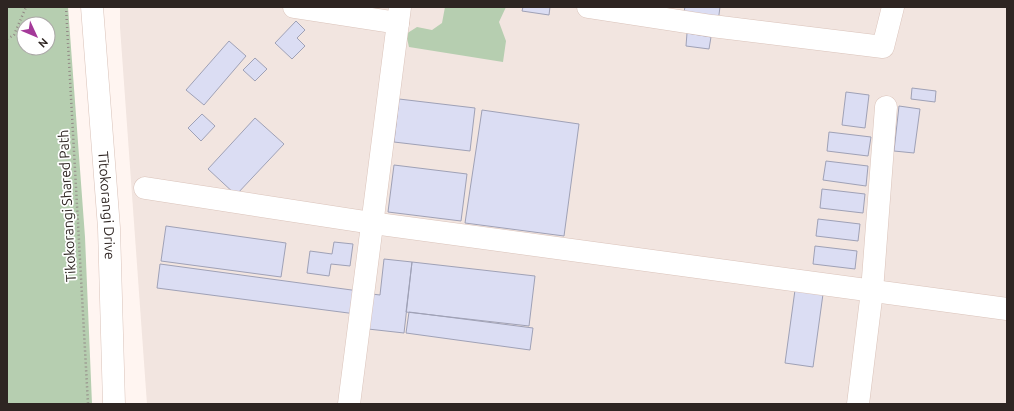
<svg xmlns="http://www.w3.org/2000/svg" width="1014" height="411" font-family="Ubuntu,sans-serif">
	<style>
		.built { fill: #f2e5e0 }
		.forest { fill: #b6ceb0; fill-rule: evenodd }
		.building { fill: #dbddf3; stroke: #9fa1b6 }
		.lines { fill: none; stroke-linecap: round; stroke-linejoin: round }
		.minor-casing { stroke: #dac3ba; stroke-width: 23 }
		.path { stroke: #928885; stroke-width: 2.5; stroke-dasharray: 1 3; stroke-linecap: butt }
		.minor { stroke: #fff; stroke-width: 22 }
		.labels { text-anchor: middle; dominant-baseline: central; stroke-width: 3.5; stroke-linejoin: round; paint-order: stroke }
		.street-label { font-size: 14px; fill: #2e2522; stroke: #fff }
	</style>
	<rect width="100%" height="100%" fill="#fff5f1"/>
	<path class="built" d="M120,7H1007V404H147L120,27Z"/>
	<path class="forest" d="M7,7H68L85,237L92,404H7ZM24,24H48V48H24Z
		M445,7H506L499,22L506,41L503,62L409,47L406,34L417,27L432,30L442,23Z"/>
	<path class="building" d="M523,7H550L549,15L522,11Z
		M685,7H720L718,22L683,17Z
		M296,21L305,30L297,38L305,46L292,59L275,43Z
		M687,33L711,37L709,49L686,46Z
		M229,41L246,56L204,105L186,90Z
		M255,58L267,69L255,81L243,70Z
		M912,88L936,91L935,102L911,99Z
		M846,92L869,95L865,128L842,125Z
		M399,99L475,108L470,151L394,142Z
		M899,106L920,109L914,153L894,151Z
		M482,110L579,124L564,236L465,223Z
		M202,114L215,126L201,141L188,128Z
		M255,118L284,144L236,195L208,169Z
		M829,132L871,137L868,156L827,151Z
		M826,161L868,166L866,186L823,180Z
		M394,165L467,174L461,221L388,212Z
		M822,189L865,194L863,213L820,208Z
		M818,219L860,224L858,241L816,236Z
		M166,226L286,243L281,277L161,261Z
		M334,242L353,244L350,266L331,264L329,276L307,273L310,251L332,254Z
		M815,246L857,251L855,269L813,264Z
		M384,259L412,262L404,333L368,329L372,294L380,295Z
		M412,262L535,276L529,326L406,312Z
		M160,264L359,291L356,314L157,288Z
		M795,290L823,294L813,367L785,363Z
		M409,312L533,328L530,350L406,333Z"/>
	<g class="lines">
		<defs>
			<g id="minor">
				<path id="s1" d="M92,7L109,228L114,404"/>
				<path d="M294,7L398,23"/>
				<path d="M588,7L712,26L883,47L893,7"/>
				<path d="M145,188L372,223L1007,309"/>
				<path d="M349,404L400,7"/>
				<path d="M858,404L872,291L886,107"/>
			</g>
		</defs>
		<use href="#minor" class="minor-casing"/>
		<path class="path" d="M66,7L88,404
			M7,39L14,35L26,7"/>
		<use href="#minor" class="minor"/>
	</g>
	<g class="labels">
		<g class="street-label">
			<text stroke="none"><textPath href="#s1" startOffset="199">Tītokorangi Drive</textPath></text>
			<text transform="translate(67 206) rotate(-93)">Tikokorangi Shared Path</text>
		</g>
	</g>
	<rect width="1014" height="411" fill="none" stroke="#2e2522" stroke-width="16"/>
	<g transform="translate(36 36) rotate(134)"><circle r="19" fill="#ffffff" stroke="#aba8a7"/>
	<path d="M0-3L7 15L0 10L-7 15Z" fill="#a43999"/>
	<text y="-6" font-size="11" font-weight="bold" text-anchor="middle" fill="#2e2522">N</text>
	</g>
</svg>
